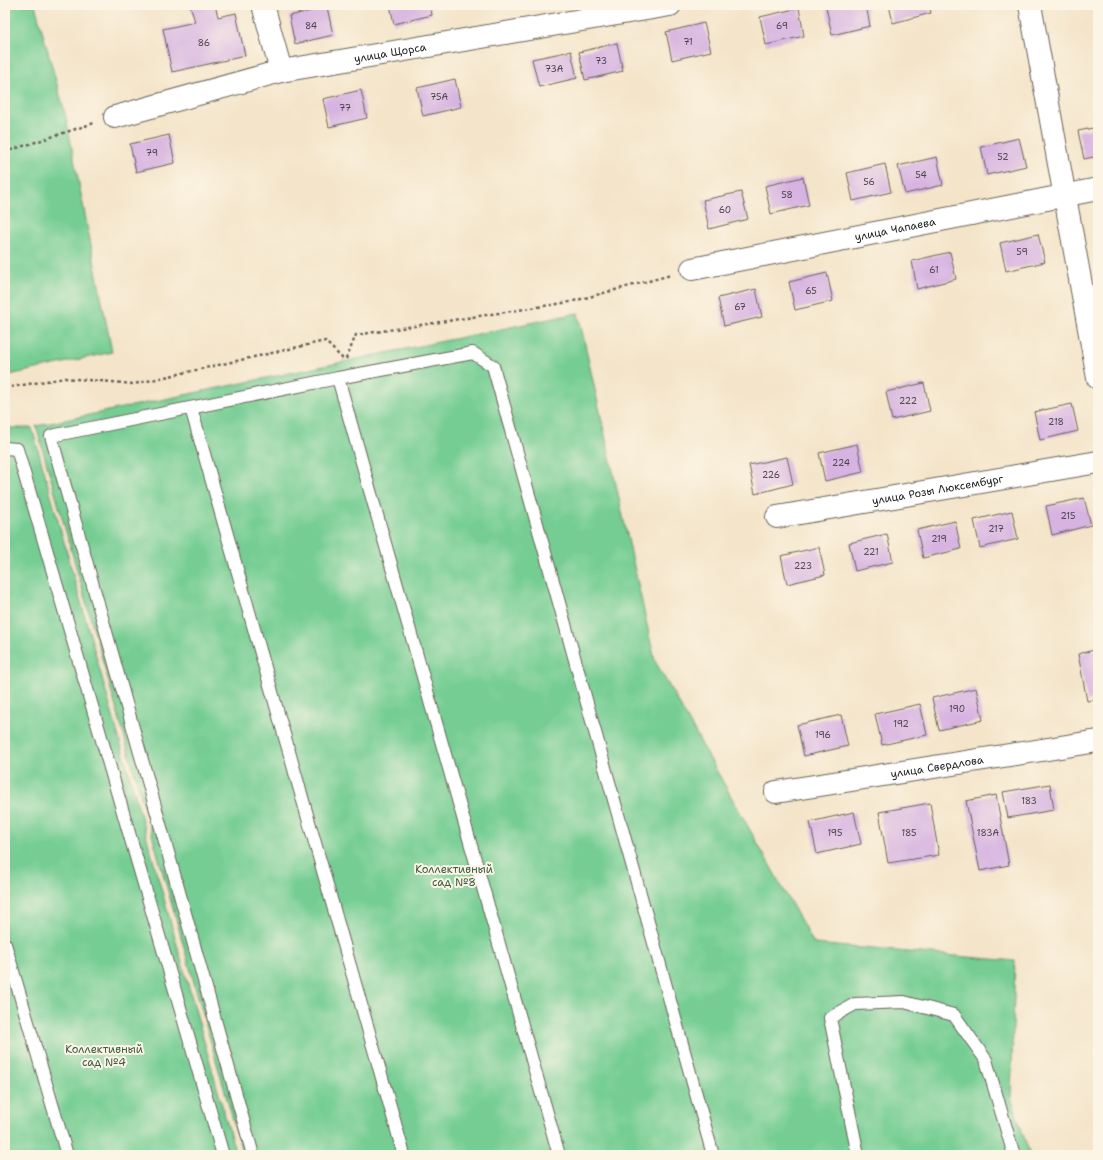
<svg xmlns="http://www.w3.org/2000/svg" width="1103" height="1160" font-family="'Shantell Sans',sans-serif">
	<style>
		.green { fill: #74cd93; stroke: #487458 }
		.building { fill: #d7b3e1 }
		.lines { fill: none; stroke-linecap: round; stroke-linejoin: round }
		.lane-casing { stroke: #686259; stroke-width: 14 }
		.street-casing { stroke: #686259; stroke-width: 24 }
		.path { stroke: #686259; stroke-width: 2.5; stroke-dasharray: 3 3; stroke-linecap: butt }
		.lane { stroke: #fff; stroke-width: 12 }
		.street { stroke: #fff; stroke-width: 22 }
		.labels { text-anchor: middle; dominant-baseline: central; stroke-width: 4; stroke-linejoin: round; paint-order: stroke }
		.number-label { font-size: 9px; fill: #4b424d }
		.street-label { font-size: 11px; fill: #1c1c1c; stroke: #fcf5e5 }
		.park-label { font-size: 11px; fill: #3b5a46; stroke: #fcf5e5 }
	</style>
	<rect width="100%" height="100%" fill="#fcf5e5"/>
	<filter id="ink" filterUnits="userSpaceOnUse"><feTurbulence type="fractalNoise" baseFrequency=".025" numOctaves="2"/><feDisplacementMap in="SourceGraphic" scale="8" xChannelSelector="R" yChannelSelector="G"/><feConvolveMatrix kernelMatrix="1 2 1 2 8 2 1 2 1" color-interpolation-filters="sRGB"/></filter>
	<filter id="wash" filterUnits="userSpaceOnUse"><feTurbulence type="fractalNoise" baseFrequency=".012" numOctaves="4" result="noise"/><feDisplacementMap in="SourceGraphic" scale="16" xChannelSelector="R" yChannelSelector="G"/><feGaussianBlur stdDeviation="0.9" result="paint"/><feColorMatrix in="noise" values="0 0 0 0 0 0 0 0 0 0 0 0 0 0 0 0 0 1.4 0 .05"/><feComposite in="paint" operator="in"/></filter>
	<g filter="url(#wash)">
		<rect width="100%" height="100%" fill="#f4e5ca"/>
		<path class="green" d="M5,5H35L65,113L112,352L5,376Z
			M578,313L655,661L814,944L1015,961L1011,1098L1030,1155H243L36,426Z
			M5,428H32L236,1155H5Z"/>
		<g id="blocks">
			<path class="building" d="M190,5H215L218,17L236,13L245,56L172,72L163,29L195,22Z
				M390,5H430L432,15L394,24Z
				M835,5H866L870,26L832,35L826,7Z
				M889,5H929L931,13L893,23Z
				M327,7L333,35L295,44L289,16Z
				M799,8L804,36L766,45L760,17Z
				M704,23L711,51L672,60L666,32Z
				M617,43L623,71L585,80L579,52Z
				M571,51L577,78L539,87L532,59Z
				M455,79L461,107L423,116L417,88Z
				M361,90L367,118L329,127L323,99Z
				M1098,127V156L1084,159L1078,131Z
				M169,135L175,163L136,172L130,144Z
				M1019,138L1026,166L987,175L981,147Z
				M937,157L943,185L905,194L898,166Z
				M885,164L891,192L853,201L847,173Z
				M803,177L809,205L771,214L765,186Z
				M741,192L748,219L709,229L703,200Z
				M1038,234L1045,262L1006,271L1000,243Z
				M950,252L956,279L917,289L912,261Z
				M827,273L833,301L795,310L789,282Z
				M756,289L762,317L724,326L718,298Z
				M924,383L930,411L892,420L886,392Z
				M1072,404L1078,431L1040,440L1034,412Z
				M857,444L863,472L825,481L819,453Z
				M787,457L793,484L755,494L749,465Z
				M1084,498L1091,525L1052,535L1046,506Z
				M1012,511L1018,539L980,548L974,520Z
				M955,521L961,549L923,558L917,530Z
				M887,534L893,562L855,571L849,543Z
				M819,547L825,575L787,584L781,556Z
				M1098,649V699L1087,701L1078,654Z
				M976,688L983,720L939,730L932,698Z
				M920,704L927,735L882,745L875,714Z
				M841,715L848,746L804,756L797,725Z
				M1050,784L1054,810L1008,818L1003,792Z
				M996,795L1009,865L980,871L966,801Z
				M930,803L939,855L888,863L879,812Z
				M854,812L861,844L817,854L810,822Z"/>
		</g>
	</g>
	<g filter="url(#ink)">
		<use href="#blocks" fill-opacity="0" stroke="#686259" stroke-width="1"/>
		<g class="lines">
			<defs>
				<path id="lane" d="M191,408L404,1155
					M5,448L17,449L223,1155
					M5,944L67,1155
					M253,1155L51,436L338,378
					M559,1155L338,378L473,353L493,366L713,1155
					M858,1155L830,1018L855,1004L904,1002L954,1015L986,1060L1014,1155"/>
				<g id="street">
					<path d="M263,5L281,71"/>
					<path d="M1030,5L1098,378"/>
					<path id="s1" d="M115,117L281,71L670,5"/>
					<path id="s2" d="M692,269L1098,189"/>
					<path id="s3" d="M777,517L1098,462"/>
					<path id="s4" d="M776,792L1098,741"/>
				</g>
			</defs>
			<use href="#lane" class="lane-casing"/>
			<use href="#street" class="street-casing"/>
			<path class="path" d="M5,152L94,123
				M346,359L356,335L570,302L671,275
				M5,388L65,378L134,384L325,341L343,359"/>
			<use href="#lane" class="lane"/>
			<use href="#street" class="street"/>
		</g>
	</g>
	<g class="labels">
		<g class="number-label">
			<text x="311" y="26">84</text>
			<text x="782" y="26">69</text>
			<text x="688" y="42">71</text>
			<text x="204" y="43">86</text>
			<text x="601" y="61">73</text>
			<text x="554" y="69">73А</text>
			<text x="439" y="97">75А</text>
			<text x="345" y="108">77</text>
			<text x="152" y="153">79</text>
			<text x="1003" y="157">52</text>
			<text x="921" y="175">54</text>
			<text x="869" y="182">56</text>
			<text x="787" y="195">58</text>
			<text x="725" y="210">60</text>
			<text x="1022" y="252">59</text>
			<text x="934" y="270">61</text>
			<text x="811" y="291">65</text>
			<text x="740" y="307">67</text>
			<text x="908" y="401">222</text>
			<text x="1056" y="422">218</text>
			<text x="841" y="463">224</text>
			<text x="771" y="475">226</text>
			<text x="1068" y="516">215</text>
			<text x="996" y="529">217</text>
			<text x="939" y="539">219</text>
			<text x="871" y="552">221</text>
			<text x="803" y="566">223</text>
			<text x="957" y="709">190</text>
			<text x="901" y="724">192</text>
			<text x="823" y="735">196</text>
			<text x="1029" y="801">183</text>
			<text x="835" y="833">195</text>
			<text x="909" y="833">185</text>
			<text x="988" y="833">183А</text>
		</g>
		<g class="street-label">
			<text stroke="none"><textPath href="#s1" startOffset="283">улица Щорса</textPath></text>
			<text stroke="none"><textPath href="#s2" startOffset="207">улица Чапаева</textPath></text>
			<text stroke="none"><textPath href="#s3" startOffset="163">улица Розы Люксембург</textPath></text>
			<text stroke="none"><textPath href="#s4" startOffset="163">улица Свердлова</textPath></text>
		</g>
		<g class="park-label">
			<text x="454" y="869">Коллективный<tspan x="454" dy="13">сад №8</tspan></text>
			<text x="104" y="1049">Коллективный<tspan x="104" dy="13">сад №4</tspan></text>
		</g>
	</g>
	<rect width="1103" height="1160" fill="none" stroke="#fcf5e5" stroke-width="20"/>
</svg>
